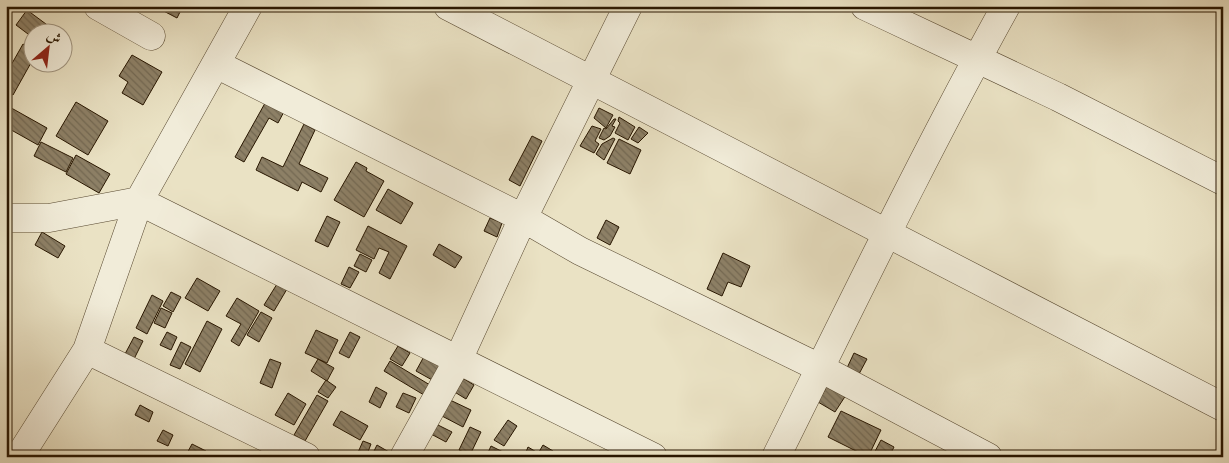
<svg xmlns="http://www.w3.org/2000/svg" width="1229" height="463" font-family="'Libre Bodoni',Amiri,serif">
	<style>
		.building { fill: url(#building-back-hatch); stroke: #281600 }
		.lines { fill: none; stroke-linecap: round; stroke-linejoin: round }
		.minor-casing { stroke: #584931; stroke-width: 29 }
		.minor { stroke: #f1ecd9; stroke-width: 28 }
	</style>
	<defs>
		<pattern id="building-back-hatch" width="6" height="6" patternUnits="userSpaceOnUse" patternTransform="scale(1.25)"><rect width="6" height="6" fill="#8d8066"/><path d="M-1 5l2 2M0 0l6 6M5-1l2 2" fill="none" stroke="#736852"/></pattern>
	</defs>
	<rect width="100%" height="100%" fill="#eae2c4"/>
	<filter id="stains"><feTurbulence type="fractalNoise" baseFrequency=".004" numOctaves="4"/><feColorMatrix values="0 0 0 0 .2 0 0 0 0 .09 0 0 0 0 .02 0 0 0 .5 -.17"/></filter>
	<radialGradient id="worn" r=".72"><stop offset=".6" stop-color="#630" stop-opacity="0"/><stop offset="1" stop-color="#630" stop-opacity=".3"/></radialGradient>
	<path class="building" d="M154,6H183L177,18Z
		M27,10L50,27L46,32H32V37L16,25Z
		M23,44L32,49V61L13,95L6,91V74Z
		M132,55L162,72L143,105L122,93L128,82L119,76Z
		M269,96L287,106L278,123L269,118L244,162L235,157Z
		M76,102L108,121L88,155L56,136Z
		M6,105L47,128L38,145L6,127Z
		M599,108L613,115L606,128L594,118Z
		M619,117L635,127L628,140L615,133L620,123L618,121Z
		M614,119H616L612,126L615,127L610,136L604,140L599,138L604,128L606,129Z
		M304,124L315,130L299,164L328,178L321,192L302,182L298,191L256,170L262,157L283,167Z
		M592,126L601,129L595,141L599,144L594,153L580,146Z
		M639,127L648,133L638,143L631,139Z
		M532,136L542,141L520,186L509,180Z
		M613,138L615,139L604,160L596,154L602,144Z
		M619,139L641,150L630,174L607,163Z
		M41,142L73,158L66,172L34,156Z
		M76,155L110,174L99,193L66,174Z
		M356,162L367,168L366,171L384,181L364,217L334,200Z
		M388,189L413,203L401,224L376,210Z
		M327,216L340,222L328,247L315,241Z
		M490,218L502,223L497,237L484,231Z
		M606,220L619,227L610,245L597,238Z
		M368,226L407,246L390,279L379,273L389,252L379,248L374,259L356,250Z
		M42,232L65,246L58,258L35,245Z
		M439,244L462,257L455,268L433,255Z
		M723,253L750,266L741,287L728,282L722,296L707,289Z
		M360,254L372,260L366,272L354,266Z
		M349,267L359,272L350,288L341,284Z
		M197,278L220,291L208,311L185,298Z
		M277,284L287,289L274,311L264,305Z
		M171,292L181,297L173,312L163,306Z
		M152,295L163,301L147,334L136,328Z
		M237,298L259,311L239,346L231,341L241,324L226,316Z
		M161,308L172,313L165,328L154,323Z
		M261,312L272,318L259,342L247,335Z
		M207,321L222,329L200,372L185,364Z
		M316,330L338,340L327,363L305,353Z
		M167,332L177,337L171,350L160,345Z
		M350,332L360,337L349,358L339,353Z
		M134,337L143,341L134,359L125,354Z
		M181,342L191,347L180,369L170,365Z
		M398,346L410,353L402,366L390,359Z
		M427,351L445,361L434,381L416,371Z
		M854,353L867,359L859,374L847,368Z
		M270,359L281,363L272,388L260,383Z
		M318,359L334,368L327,381L311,371Z
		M390,361L430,385L424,395L384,371Z
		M461,377L474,385L466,399L453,391Z
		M326,380L336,387L328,398L318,392Z
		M828,384L846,395L835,412L818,402Z
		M376,387L387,393L380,408L369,402Z
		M288,393L306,404L294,425L275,415Z
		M403,393L416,398L409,413L396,407Z
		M317,395L328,401L305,441L294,435Z
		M450,400L471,410L463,427L442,416Z
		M140,405L153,412L149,422L135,415Z
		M341,411L368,426L360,440L333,425Z
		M841,411L881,430L868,457L828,437Z
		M508,420L517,426L504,446L494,440Z
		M436,424L452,432L446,442L431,434Z
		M470,427L481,432L470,455L459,450Z
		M163,430L173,435L168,446L157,441Z
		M881,440L894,447L889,457H872Z
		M363,441L371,444L366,457H356Z
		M192,444L206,451L204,457H185Z
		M377,445L389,452L386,457H371Z
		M543,445L553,451L550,457H536Z
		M491,446L507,454L505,457H486Z
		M528,447L538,453L536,457H524Z"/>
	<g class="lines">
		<defs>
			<path id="minor" d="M98,6L151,36
				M448,6L1223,407
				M865,6L1058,97L1223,181
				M216,64L523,218L580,251L820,368L988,457
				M6,218H49L139,201L653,457
				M87,350L306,457
				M19,457L87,350L139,201L248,6
				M404,457L458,360L523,218L628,6
				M776,457C851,306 924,154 1006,6"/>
		</defs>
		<use href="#minor" class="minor-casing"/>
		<use href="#minor" class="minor"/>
	</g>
	<rect width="1229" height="463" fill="none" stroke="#eae2c4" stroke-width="25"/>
	<rect x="8" y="8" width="1214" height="448" fill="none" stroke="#281600" stroke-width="2.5"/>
	<rect x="12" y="12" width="1204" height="438" fill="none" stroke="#281600"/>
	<g transform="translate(48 48) rotate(28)"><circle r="24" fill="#f1ecd9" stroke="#a19682"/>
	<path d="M0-4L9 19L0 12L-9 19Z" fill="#8f2418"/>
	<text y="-8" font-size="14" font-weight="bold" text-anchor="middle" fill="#281600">ش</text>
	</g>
	<rect width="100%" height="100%" filter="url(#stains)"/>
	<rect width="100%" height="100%" fill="url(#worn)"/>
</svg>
